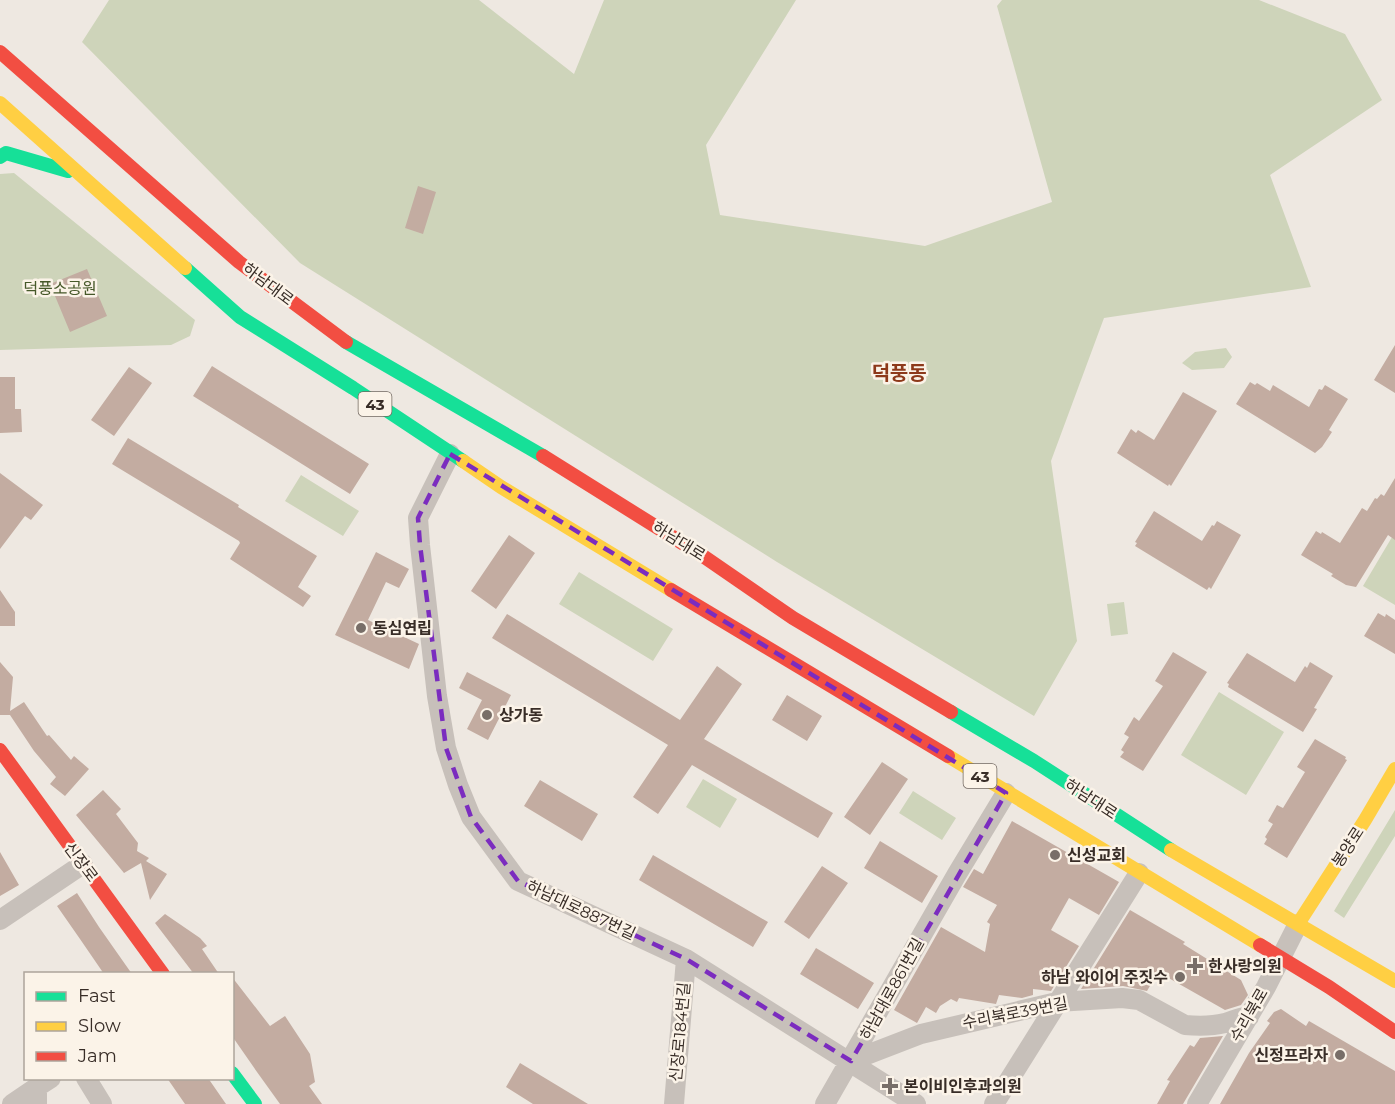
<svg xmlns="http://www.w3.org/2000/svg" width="1395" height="1104" font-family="Montserrat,'Noto Sans KR',sans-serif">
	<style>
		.green { fill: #ced4ba }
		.building { fill: #c3aca1 }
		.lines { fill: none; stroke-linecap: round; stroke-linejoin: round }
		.street { stroke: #c7c0ba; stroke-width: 20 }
		.fast { stroke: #16e098; stroke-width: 14 }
		.slow { stroke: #ffcf43; stroke-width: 14 }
		.jam { stroke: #f24e42; stroke-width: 14 }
		.marked { fill: none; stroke: #7b2cbf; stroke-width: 4.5; stroke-dasharray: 12 8; stroke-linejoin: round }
		.poi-dot { fill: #786e68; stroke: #fbf3e8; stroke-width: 2 }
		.labels { text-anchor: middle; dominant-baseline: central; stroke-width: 5; stroke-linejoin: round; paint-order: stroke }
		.shield { fill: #fbf3e8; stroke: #726861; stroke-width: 1.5 }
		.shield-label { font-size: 15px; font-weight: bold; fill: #382d27 }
		.street-label { font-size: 16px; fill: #382d27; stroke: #fbf3e8 }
		.park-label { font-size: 16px; fill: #465829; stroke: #fbf3e8 }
		.poi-label { font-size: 16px; font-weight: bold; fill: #382d27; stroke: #fbf3e8; text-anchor: start }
		.quarter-label { font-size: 20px; font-weight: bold; fill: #8d391a; stroke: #fbf3e8 }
	</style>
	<rect width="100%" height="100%" fill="#eee8e1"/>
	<path class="green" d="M109,0H479L574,74L604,0H796L706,145L720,215L925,246L1052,202L997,6L1002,0H1259L1345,34L1382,100L1270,175L1311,287L1104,318L1051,461L1077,641L1034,716L777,562L300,263L82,42Z
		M14,173L195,320L190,336L171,345L0,350V174Z
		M1226,348L1232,357L1224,368L1192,370L1182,363L1195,352Z
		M301,475L359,511L343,536L285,501Z
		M1395,532V605L1363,586Z
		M579,572L673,629L653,661L559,604Z
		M1124,602L1128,634L1111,636L1107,604Z
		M1219,692L1284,732L1246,795L1181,755Z
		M703,779L737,799L720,828L686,807Z
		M913,791L956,818L942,840L899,813Z
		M1395,810V836L1344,918L1334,911Z"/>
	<path class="building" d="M418,186L436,192L423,234L405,228Z
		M87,269L107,316L70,332L50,284Z
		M1395,345V393L1374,380Z
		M212,366L369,464L350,494L193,396Z
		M129,367L152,383L114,436L91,420Z
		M0,377H15V409H21L22,432L0,433Z
		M1250,382L1255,385L1257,383L1270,391L1273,385L1309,407L1319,389L1322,390L1325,385L1348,399L1329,430L1332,432L1322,447L1315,453L1236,404Z
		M1183,392L1217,411L1171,486L1169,484L1168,486L1117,453L1131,429L1136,433L1138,430L1154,440Z
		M128,438L239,505L238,507L317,556L298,587L311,596L303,607L230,559L240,543L239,541L112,464Z
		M0,473L43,505L31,520L25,516L0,549Z
		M1395,478V540L1388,535L1356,587L1346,585L1331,576L1333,574L1301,555L1316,531L1321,534L1322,532L1340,543L1362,508L1367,511L1375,498L1377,499L1381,494L1384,496Z
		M1154,511L1202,541L1212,525L1214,526L1217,521L1241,535L1211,589L1209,587L1207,590L1135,546L1137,543L1135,542Z
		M509,535L535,553L496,609L471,591Z
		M376,552L409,569L399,588L386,582L368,620L419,644L409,669L335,635Z
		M0,590L15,612V626H0Z
		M1378,613L1385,617L1386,614L1395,620V654L1364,636Z
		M507,614L680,720L717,666L742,684L704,739L833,813L818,838L692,765L658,814L633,797L668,745L492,638Z
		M1173,652L1207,672L1143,771L1120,757L1124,752L1121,750L1129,737L1124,734L1134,717L1139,721L1163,686L1155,681Z
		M1247,653L1295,682L1305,666L1307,668L1310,662L1333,676L1314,708L1317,709L1303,732L1228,687L1229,684L1227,683Z
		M0,662L13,677L10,711L24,702L47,736L49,735L71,760L74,756L89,769L65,796L50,784L56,777L34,751L10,715H0Z
		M467,672L511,695L488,740L467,729L482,700L459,688Z
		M787,695L822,716L807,741L772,720Z
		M1315,739L1346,757L1345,759L1347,760L1287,858L1264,844L1267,839L1265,837L1273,824L1268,821L1277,805L1283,808L1305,772L1297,767Z
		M882,762L908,779L870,835L844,817Z
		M540,780L598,814L582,841L524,806Z
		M103,790L121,809L116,814L138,843L137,851L149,858L146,861L167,874L150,900L141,863L124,873L76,815Z
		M1012,821L1119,882L1099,915L1069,898L1051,930L1079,946L1051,991L1033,989V995L1022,998L999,995L996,1004L959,998L957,1002L951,999L940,1006L936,1013L926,1007L917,1023L894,1010L941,927L985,952L990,924L987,922L997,905L963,887L974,869L983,874Z
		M880,841L938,876L922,903L864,868Z
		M0,852L19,885L0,896Z
		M653,855L768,922L753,947L639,880Z
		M822,866L848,883L809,939L784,922Z
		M77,893L99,927L132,974H104L80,939L57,906Z
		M1130,910L1185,942L1183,944L1241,980L1248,995L1241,1005L1225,1010L1158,972L1147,991L1123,986L1081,989Z
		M165,914L200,938L207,946L202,949L219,974H194L155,923Z
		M816,948L874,983L858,1009L800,974Z
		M232,977L270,1026L285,1016L310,1054L315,1082L309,1086L322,1104H280L257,1072L232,1036Z
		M1281,1009L1306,1026L1309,1021L1395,1071V1104H1220L1249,1053L1270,1023L1267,1021L1274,1012Z
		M1223,1036L1183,1104H1157L1170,1081L1167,1080L1190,1045L1194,1047L1200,1038Z
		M520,1063L588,1104H533L506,1087Z
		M167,1078H208L226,1104H185Z"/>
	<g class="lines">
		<path class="street" d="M450,454L418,518L420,545L437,696L446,748L458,785L471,817L518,881L686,959L916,1104
			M0,920L83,864
			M851,1061L921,1034L1057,1002L1122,998L1139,1000L1185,1025C1197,1026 1213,1026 1225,1023C1234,1021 1239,1016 1249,1017
			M86,1078L102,1104
			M12,1104L37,1087
			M37,1104V1087L51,1078
			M674,1104L686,959
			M825,1104L957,874L1006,793
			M994,1104L1139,873
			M1197,1104L1266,987L1298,924"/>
		<path class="fast" d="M0,157L6,153L68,171
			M185,268L240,317L353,388L463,461
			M346,342L543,456
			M951,712L1034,761L1171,850
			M232,1073L255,1104"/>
		<path class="slow" d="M0,103L185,268
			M463,461L501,487L671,590
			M948,756L1260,945
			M1171,850L1395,981
			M1298,924L1365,820L1395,769"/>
		<path class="jam" d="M0,52L239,262L346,342
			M543,456L703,556L793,618L951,712
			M671,590L948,756
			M0,750L163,974
			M1260,945L1329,987L1395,1032"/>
	</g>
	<path class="marked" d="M450,454L1006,793L851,1061L686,959L518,881L471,817L446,748L420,545L418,518Z"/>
	<g class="poi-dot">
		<circle cx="361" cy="628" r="6"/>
		<circle cx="487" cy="715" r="6"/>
		<circle cx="1055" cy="855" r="6"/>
		<path d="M1192 957h6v6h6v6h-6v6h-6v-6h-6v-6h6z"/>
		<circle cx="1180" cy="977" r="6"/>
		<circle cx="1340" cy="1055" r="6"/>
		<path d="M887 1077h6v6h6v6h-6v6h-6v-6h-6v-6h6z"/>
	</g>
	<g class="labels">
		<g class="shield">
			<rect x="358.5" y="392" width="33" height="24" rx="4.5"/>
			<rect x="963.5" y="764" width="33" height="24" rx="4.5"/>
		</g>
		<g class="shield-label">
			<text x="375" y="404">43</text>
			<text x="980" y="776">43</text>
		</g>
		<g class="street-label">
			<text transform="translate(268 284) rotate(37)">하남대로</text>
			<text transform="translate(679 541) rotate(32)">하남대로</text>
			<text transform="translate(1091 799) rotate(33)">하남대로</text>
			<text transform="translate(1348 847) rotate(-57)">봉양로</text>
			<text transform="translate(81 862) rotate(53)">신장로</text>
			<text transform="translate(581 910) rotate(25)">하남대로887번길</text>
			<text transform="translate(892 989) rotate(-61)">하남대로861번길</text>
			<text transform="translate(1015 1013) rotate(-11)">수리북로39번길</text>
			<text transform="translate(1249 1015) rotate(-60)">수리북로</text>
			<text transform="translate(680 1032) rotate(-85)">신장로184번길</text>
		</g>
		<g class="park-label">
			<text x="60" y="288">덕풍소공원</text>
		</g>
		<g class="poi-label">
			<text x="373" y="628">동심연립</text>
			<text x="499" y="715">상가동</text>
			<text x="1067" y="855">신성교회</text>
			<text x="1208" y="966">한사랑의원</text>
			<text x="1168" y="977" text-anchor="end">하남 와이어 주짓수</text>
			<text x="1328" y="1055" text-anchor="end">신정프라자</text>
			<text x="904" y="1086">본이비인후과의원</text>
		</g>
		<g class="quarter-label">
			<text x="899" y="373">덕풍동</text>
		</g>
	</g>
	<rect x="24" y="972" width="210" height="108" fill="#fbf3e8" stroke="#ada49b" stroke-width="1.5"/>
	<rect x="36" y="992" width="30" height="9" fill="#16e098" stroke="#ada49b" stroke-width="1.5"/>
	<text x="78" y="1002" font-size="18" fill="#382d27">Fast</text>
	<rect x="36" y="1022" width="30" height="9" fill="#ffcf43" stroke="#ada49b" stroke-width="1.5"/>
	<text x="78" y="1032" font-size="18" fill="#382d27">Slow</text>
	<rect x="36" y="1052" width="30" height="9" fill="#f24e42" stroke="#ada49b" stroke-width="1.5"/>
	<text x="78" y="1062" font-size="18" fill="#382d27">Jam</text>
</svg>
